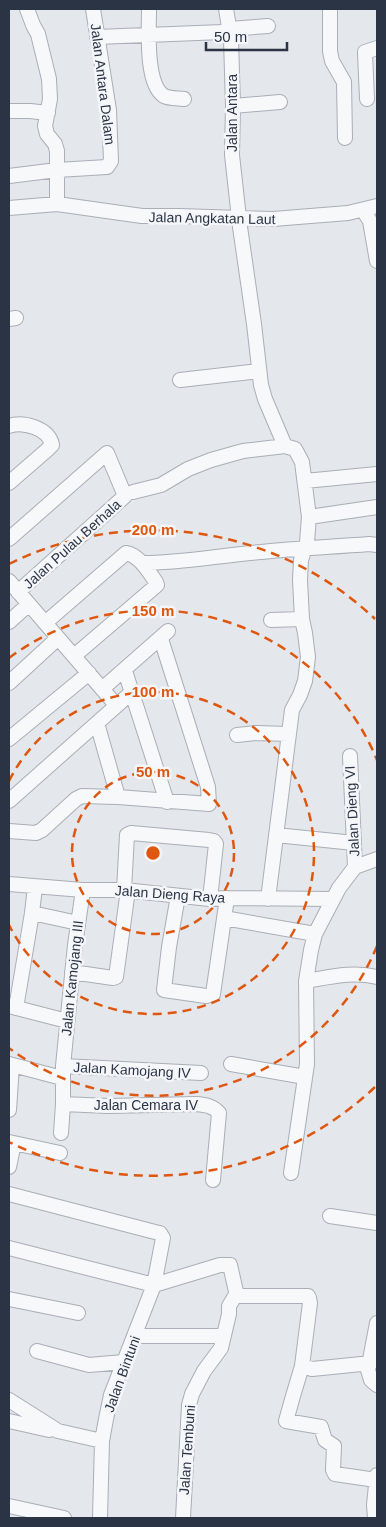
<svg xmlns="http://www.w3.org/2000/svg" width="386" height="1527" font-family="Helvetica,sans-serif">
	<style>
		.lines { fill: none; stroke-linecap: round; stroke-linejoin: round }
		.minor-casing { stroke: #a9aeb7; stroke-width: 16 }
		.minor { stroke: #f7f8fa; stroke-width: 14 }
		.ring { fill: none; stroke: #df570f; stroke-width: 2.5; stroke-dasharray: 9 6 }
		.labels { text-anchor: middle; dominant-baseline: central; stroke-width: 5; stroke-linejoin: round; paint-order: stroke }
		.street-label { font-size: 14px; fill: #2b3445; stroke: #f4f6f9 }
		.centre { fill: #df570f; stroke: #f4f6f9; stroke-width: 2.5 }
		.ring-label { font-size: 15px; text-anchor: middle; font-weight: bold; fill: #df570f; stroke: #f4f6f9; stroke-width: 5; stroke-linejoin: round; paint-order: stroke }
	</style>
	<rect width="100%" height="100%" fill="#e4e7ec"/>
	<g class="lines">
		<defs>
			<path id="minor" d="M27,9L33,25L38,34L49,79L50,99L45,126L47,134L55,144L57,151V204
				M149,9C149,29 145,84 164,96C170,99 178,98 184,99
				M226,9L231,39L233,106L232,155L240,227L254,324L261,385L265,399L285,446L295,449L302,462L309,517L307,542L301,560L300,580L302,619L305,633L308,657L305,681L300,695L292,710L268,899
				M330,9V51L332,61L344,82L345,138
				M97,37L222,32L229,29L268,26
				M367,99L365,53V52L377,48
				M233,106L280,102
				M9,111H30L48,113
				M9,176L57,170L107,167L111,161L109,110L93,9
				M9,208L57,204L142,216H179L273,219L348,213L377,206
				M363,210L370,221L377,261
				M9,319L16,318
				M180,380L259,371
				M9,426C23,421 49,428 52,445L47,450L9,483
				M305,481L377,474
				M133,492L161,485L188,469L211,460L243,451L285,446
				M309,517L377,507
				M9,539L107,453L125,496L18,592
				M142,563C182,563 222,555 261,552C297,548 333,547 369,544L377,545
				M9,581L116,705
				M271,620L302,619
				M9,622L29,604
				M45,623L126,553C139,555 149,572 156,582L157,585L74,656
				M125,671L167,802
				M9,683L58,638
				M102,689L168,631
				M97,723L118,797
				M237,735L256,733L289,734
				M9,739L89,673
				M350,756L355,867
				M9,801L132,692
				M9,831L36,833L42,830L76,799L82,796L118,797L209,804L208,787L161,639
				M276,835L354,843
				M9,884L83,890H124L210,899L227,898L332,899
				M124,890L127,835L131,833L209,840L214,841L216,844L210,899
				M178,896L169,947L164,990L206,996L213,994L227,898
				M32,913L78,923
				M224,918L315,934
				M72,972L113,978L116,977L128,890
				M306,981C330,977 353,971 377,977
				M9,1006L67,1021
				M16,1008L32,913L35,887
				M9,1064L62,1078
				M231,1064L305,1077
				M63,1066L201,1073
				M63,1104L108,1106L197,1104C206,1105 213,1106 219,1113L213,1180
				M9,1110L12,1065
				M61,1133L63,1104V1066L75,945L83,890
				M9,1142L60,1153
				M9,1167L14,1143
				M291,1173L307,1064L306,981L311,950L315,934L339,888L355,867L377,859
				M9,1194L155,1232L160,1233L163,1238L154,1285L111,1395L106,1419L102,1441L100,1518
				M330,1216L377,1223
				M9,1248L154,1285L220,1265H230L237,1296
				M9,1299L78,1313
				M377,1323L368,1370L371,1380L377,1385
				M135,1336H224
				M37,1351L89,1365L124,1362
				M302,1366L312,1369L371,1363
				M9,1400L58,1431L102,1441
				M9,1421L49,1430
				M9,1506L64,1518
				M183,1518L189,1405L192,1394L204,1371L221,1348L229,1314V1306L235,1296H308L309,1298L310,1303L302,1366L293,1396L286,1421L321,1427L325,1440L334,1446L333,1470L335,1474L376,1480
				M375,1518L374,1505L377,1475"/>
		</defs>
		<use href="#minor" class="minor-casing"/>
		<use href="#minor" class="minor"/>
	</g>
	<g class="ring">
		<circle cx="153" cy="853" r="81"/>
		<path d="M9 781A161 161 0 1 1 9 925"/>
		<path d="M377 946A242 242 0 0 1 9 1048M9 658A242 242 0 0 1 377 760"/>
		<path d="M375 1087A323 323 0 0 1 9 1142M9 564A323 323 0 0 1 375 619"/>
	</g>
	<g class="labels">
		<g class="street-label">
			<text transform="translate(103 84) rotate(83)">Jalan Antara Dalam</text>
			<text transform="translate(232 113) rotate(-90)">Jalan Antara</text>
			<text transform="translate(212 218) rotate(1)">Jalan Angkatan Laut</text>
			<text transform="translate(72 544) rotate(-42)">Jalan Pulau Berhala</text>
			<text transform="translate(352 811) rotate(-93)">Jalan Dieng VI</text>
			<text transform="translate(170 894) rotate(4)">Jalan Dieng Raya</text>
			<text transform="translate(72 978) rotate(-84)">Jalan Kamojang III</text>
			<text transform="translate(132 1070) rotate(3)">Jalan Kamojang IV</text>
			<text x="146" y="1105">Jalan Cemara IV</text>
			<text transform="translate(122 1374) rotate(-70)">Jalan Bintuni</text>
			<text transform="translate(187 1450) rotate(-86)">Jalan Tembuni</text>
		</g>
	</g>
	<circle cx="153" cy="853" r="8" class="centre"/>
	<g class="ring-label">
		<text x="153" y="535">200 m</text>
		<text x="153" y="616">150 m</text>
		<text x="153" y="697">100 m</text>
		<text x="153" y="777">50 m</text>
	</g>
	<rect width="386" height="1527" fill="none" stroke="#2b3445" stroke-width="20"/>
	<path d="M206 42v8h81v-8" fill="none" stroke="#2b3445" stroke-width="2.5"/>
	<text x="214" y="42" font-size="15" fill="#2b3445" stroke="#f4f6f9" stroke-width="4" paint-order="stroke">50 m</text>
</svg>
